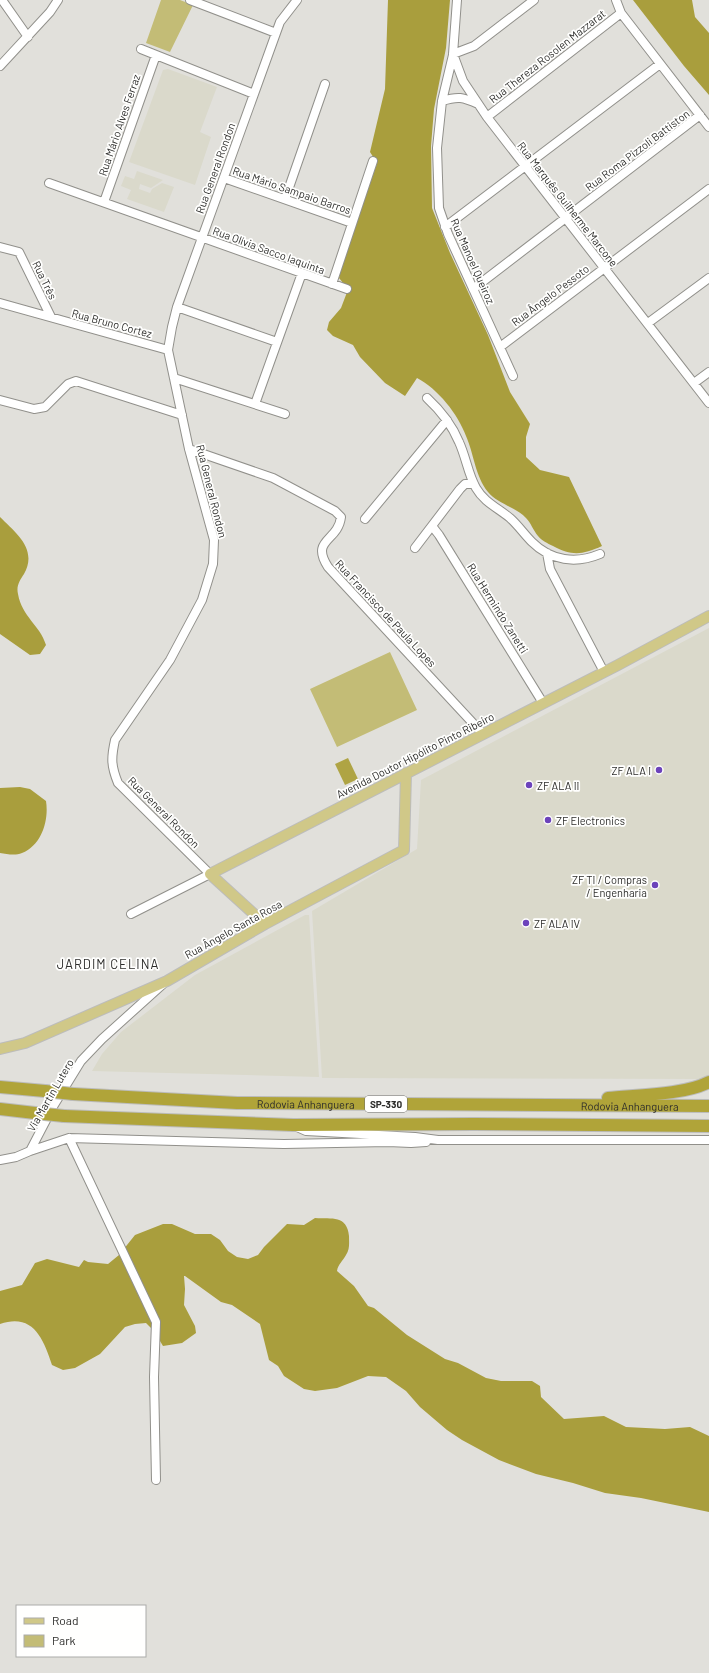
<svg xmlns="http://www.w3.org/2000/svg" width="709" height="1673" font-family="Barlow,sans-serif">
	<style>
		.built { fill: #dad9cb }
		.green { fill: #c3bc76 }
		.forest { fill: #a99e3d }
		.water { fill: #afa444 }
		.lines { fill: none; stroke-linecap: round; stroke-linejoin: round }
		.minor-casing { stroke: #91908b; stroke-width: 10 }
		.major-casing { stroke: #bcbcbb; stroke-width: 12 }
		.highway-casing { stroke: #bcbcbb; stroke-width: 14 }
		.minor { stroke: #fff; stroke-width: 8 }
		.major { stroke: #d0c888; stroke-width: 10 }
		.highway { stroke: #b0a439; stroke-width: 12 }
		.highway-bridge-casing { stroke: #bcbcbb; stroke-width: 14; stroke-linecap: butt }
		.highway-bridge { stroke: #b0a439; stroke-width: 12 }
		.poi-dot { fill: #6c43bb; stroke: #fffffe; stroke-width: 1.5 }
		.labels { text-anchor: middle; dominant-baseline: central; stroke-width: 3.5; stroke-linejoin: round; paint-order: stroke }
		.shield { fill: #fffffe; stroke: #6c6c6a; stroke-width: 1 }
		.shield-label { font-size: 10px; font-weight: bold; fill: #2d2d2b }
		.street-label { font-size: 11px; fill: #2d2d2b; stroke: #fffffe }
		.poi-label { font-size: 11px; fill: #2d2d2b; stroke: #fffffe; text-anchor: start }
		.quarter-label { font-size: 13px; letter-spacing: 1px; fill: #2d2d2b; stroke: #fffffe }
	</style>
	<rect width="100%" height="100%" fill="#e1e0db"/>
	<path class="built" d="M168,69L217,87L200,132L211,137L195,185L129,162L163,70Z
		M137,171L163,180L151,188L140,184L139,189L150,193L152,189L162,183L174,187L164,212L127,199L131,190L121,186L125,176L134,179Z
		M709,628V1079L322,1078L312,911L417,849L421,780Z
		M305,915H309L319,1077L92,1071L102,1054L121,1032L195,975Z"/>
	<path class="green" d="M161,0H180L193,5L170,52L146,43Z
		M390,652L417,710L337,747L310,689Z"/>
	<path class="forest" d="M388,0H450L446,48L434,109L431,146L432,208L450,253L488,335L510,392L530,424L526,437V457L540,470L569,477L602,546C582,555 572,556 553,546C547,543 542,541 538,536C533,530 531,523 526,518C516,507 498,504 488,492C475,476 474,454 466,436C458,414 438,389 417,378L405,396L385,383L360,357L353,345L333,336L327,330L329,322L341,308L349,287L344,284L339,278L340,272L377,163L370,152L385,89Z
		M633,0H692L695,17L709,33V95L684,66Z
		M0,517C16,533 38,549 24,574C20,580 16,586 18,594C22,617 40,625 46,645L40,654L30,655L0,634Z
		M20,787L30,789L46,801C49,820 42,845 22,853C15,856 7,854 0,853V788Z
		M315,1218C332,1219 347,1215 349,1236C349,1243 350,1249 346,1255C343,1261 338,1264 337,1271L354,1286L368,1306L374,1308L407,1335L445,1359L458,1363L486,1378L501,1381H532L540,1386L541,1397L564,1419L604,1416L626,1427L665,1429L690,1427L709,1436V1512L641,1498L605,1493L573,1483L536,1474L499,1460L462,1440L447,1430L420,1407L406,1391L386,1377L368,1376L337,1388L315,1391L304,1389L284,1376L278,1366L269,1360L260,1324L232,1305L221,1302L185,1276H184L185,1289L184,1305L195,1326L196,1333L182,1343L163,1346L154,1331L146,1323L135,1324L125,1327L100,1354L75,1368L63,1370L52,1365C43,1338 33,1313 0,1324V1291L22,1285L35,1263L47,1259L79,1267L84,1260L88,1262L108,1264L119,1255L135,1235L163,1224H172L195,1234H211L220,1240L228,1251L237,1257L248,1259L258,1255L264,1247L287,1224L304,1225Z"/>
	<path class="water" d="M348,758L358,779L345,785L335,764Z"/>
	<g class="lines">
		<defs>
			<path id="minor" d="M2,0L28,37
				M190,0L276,33
				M457,0L453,54L463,81L487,117L709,403
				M616,0L621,13L709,127
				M141,49L254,94
				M453,54L474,46L534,0
				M453,55L442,101L437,148L439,208L448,234L513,376
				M0,66L50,12L58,0
				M442,101C458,96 463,97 478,104
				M487,117L621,13
				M224,178L352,223
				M49,183L347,289
				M285,199L325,84
				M104,202L156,55
				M445,227L660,64
				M0,247L19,252L51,317
				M332,284L373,161
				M473,289L700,115
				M0,303L168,350
				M177,307L277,342
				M648,323L709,278
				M500,347L709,189
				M174,378L285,414
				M694,383L709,372
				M427,398C440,410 452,425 459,442C466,457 468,474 476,488C484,502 498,508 510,518C518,525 524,534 532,542C551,561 576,564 600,554
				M0,400L34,409L45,407L68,384L76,381L182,415
				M255,404L302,273
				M189,449L273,478L335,511L341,517C338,542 310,539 328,567L483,734
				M365,519L447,420
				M432,526L439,535L543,703
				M415,548L460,489L465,484H474
				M547,553L550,569L604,672
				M131,914L210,874L118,783C111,766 111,758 115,740L170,660L202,600L213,564L214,540L189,449L168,350L172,327L177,307L280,22L297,0
				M297,1127L306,1131L415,1137L438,1140H709
				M69,1138L156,1322L154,1377L156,1480
				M30,1151L69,1138L284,1144L388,1142L411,1143L426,1142
				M0,1160L16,1157L30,1151L54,1105L81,1061L102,1039L163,984"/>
			<path id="major" d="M265,924L210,874L618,665L709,616
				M0,1049L25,1043L167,981L265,924L404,850L406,773"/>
			<g id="highway">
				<path d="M0,1087L45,1091"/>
				<path id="s1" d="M73,1094L237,1103L709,1106"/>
				<path d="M608,1098C637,1095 684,1095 709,1082"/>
				<path d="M0,1109L35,1113"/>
				<path d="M64,1116L293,1125L474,1124L709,1126"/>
			</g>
		</defs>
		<use href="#minor" class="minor-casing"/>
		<use href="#major" class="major-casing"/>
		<use href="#highway" class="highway-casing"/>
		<use href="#minor" class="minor"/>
		<use href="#major" class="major"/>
		<use href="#highway" class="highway"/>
		<defs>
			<path id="highway-bridge" d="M45,1091L73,1094
				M35,1113L64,1116"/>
		</defs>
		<use href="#highway-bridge" class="highway-bridge-casing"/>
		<use href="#highway-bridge" class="highway-bridge"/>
	</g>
	<g class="poi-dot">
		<circle cx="659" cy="770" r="4"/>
		<circle cx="529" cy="785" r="4"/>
		<circle cx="548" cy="820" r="4"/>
		<circle cx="655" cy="885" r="4"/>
		<circle cx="526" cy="923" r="4"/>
	</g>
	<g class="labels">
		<rect class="shield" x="365" y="1096" width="42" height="16" rx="3"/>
		<g class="shield-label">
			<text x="386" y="1104">SP-330</text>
		</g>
		<g class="street-label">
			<text transform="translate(547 56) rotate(-38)">Rua Thereza Rosolen Mazzarat</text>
			<text transform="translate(119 125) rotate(-71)">Rua Mário Alves Ferraz</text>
			<text transform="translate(637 150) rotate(-37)">Rua Roma Pizzoli Battiston</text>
			<text transform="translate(215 168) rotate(-70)">Rua General Rondon</text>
			<text transform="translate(292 190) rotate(19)">Rua Mário Sampaio Barros</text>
			<text transform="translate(568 204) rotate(52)">Rua Marquês Guilherme Marcone</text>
			<text transform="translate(269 250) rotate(20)">Rua Olívia Sacco Iaquinta</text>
			<text transform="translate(473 261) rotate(66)">Rua Manoel Queiroz</text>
			<text transform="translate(45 280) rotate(64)">Rua Três</text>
			<text transform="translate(550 295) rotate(-37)">Rua Ângelo Pessoto</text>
			<text transform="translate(112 323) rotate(15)">Rua Bruno Cortez</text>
			<text transform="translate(212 491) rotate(76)">Rua General Rondon</text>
			<text transform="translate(498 608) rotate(58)">Rua Hermindo Zanetti</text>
			<text transform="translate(386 613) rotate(47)">Rua Francisco de Paula Lopes</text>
			<text transform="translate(415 755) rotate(-27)">Avenida Doutor Hipólito Pinto Ribeiro</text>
			<text transform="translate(164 812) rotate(45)">Rua General Rondon</text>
			<text transform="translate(233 929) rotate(-29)">Rua Ângelo Santa Rosa</text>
			<text transform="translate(50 1095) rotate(-60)">Via Martin Lutero</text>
			<text stroke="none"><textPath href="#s1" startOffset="233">Rodovia Anhanguera</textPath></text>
			<text stroke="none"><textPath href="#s1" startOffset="557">Rodovia Anhanguera</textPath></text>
		</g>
		<g class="poi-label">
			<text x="651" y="770" text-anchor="end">ZF ALA I</text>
			<text x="537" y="785">ZF ALA II</text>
			<text x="556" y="820">ZF Electronics</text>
			<text x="647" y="879" text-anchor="end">ZF TI / Compras<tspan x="647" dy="13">/ Engenharia</tspan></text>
			<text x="534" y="923">ZF ALA IV</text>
		</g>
		<g class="quarter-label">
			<text x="108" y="964">JARDIM CELINA</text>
		</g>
	</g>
	<rect x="16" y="1605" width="130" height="52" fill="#fffffe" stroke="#ababaa"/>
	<rect x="24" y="1618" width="20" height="6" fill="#d0c888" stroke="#ababaa"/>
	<text x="52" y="1625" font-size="12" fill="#2d2d2b">Road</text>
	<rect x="24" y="1635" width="20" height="12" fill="#c3bc76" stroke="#ababaa"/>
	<text x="52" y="1645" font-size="12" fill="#2d2d2b">Park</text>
</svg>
